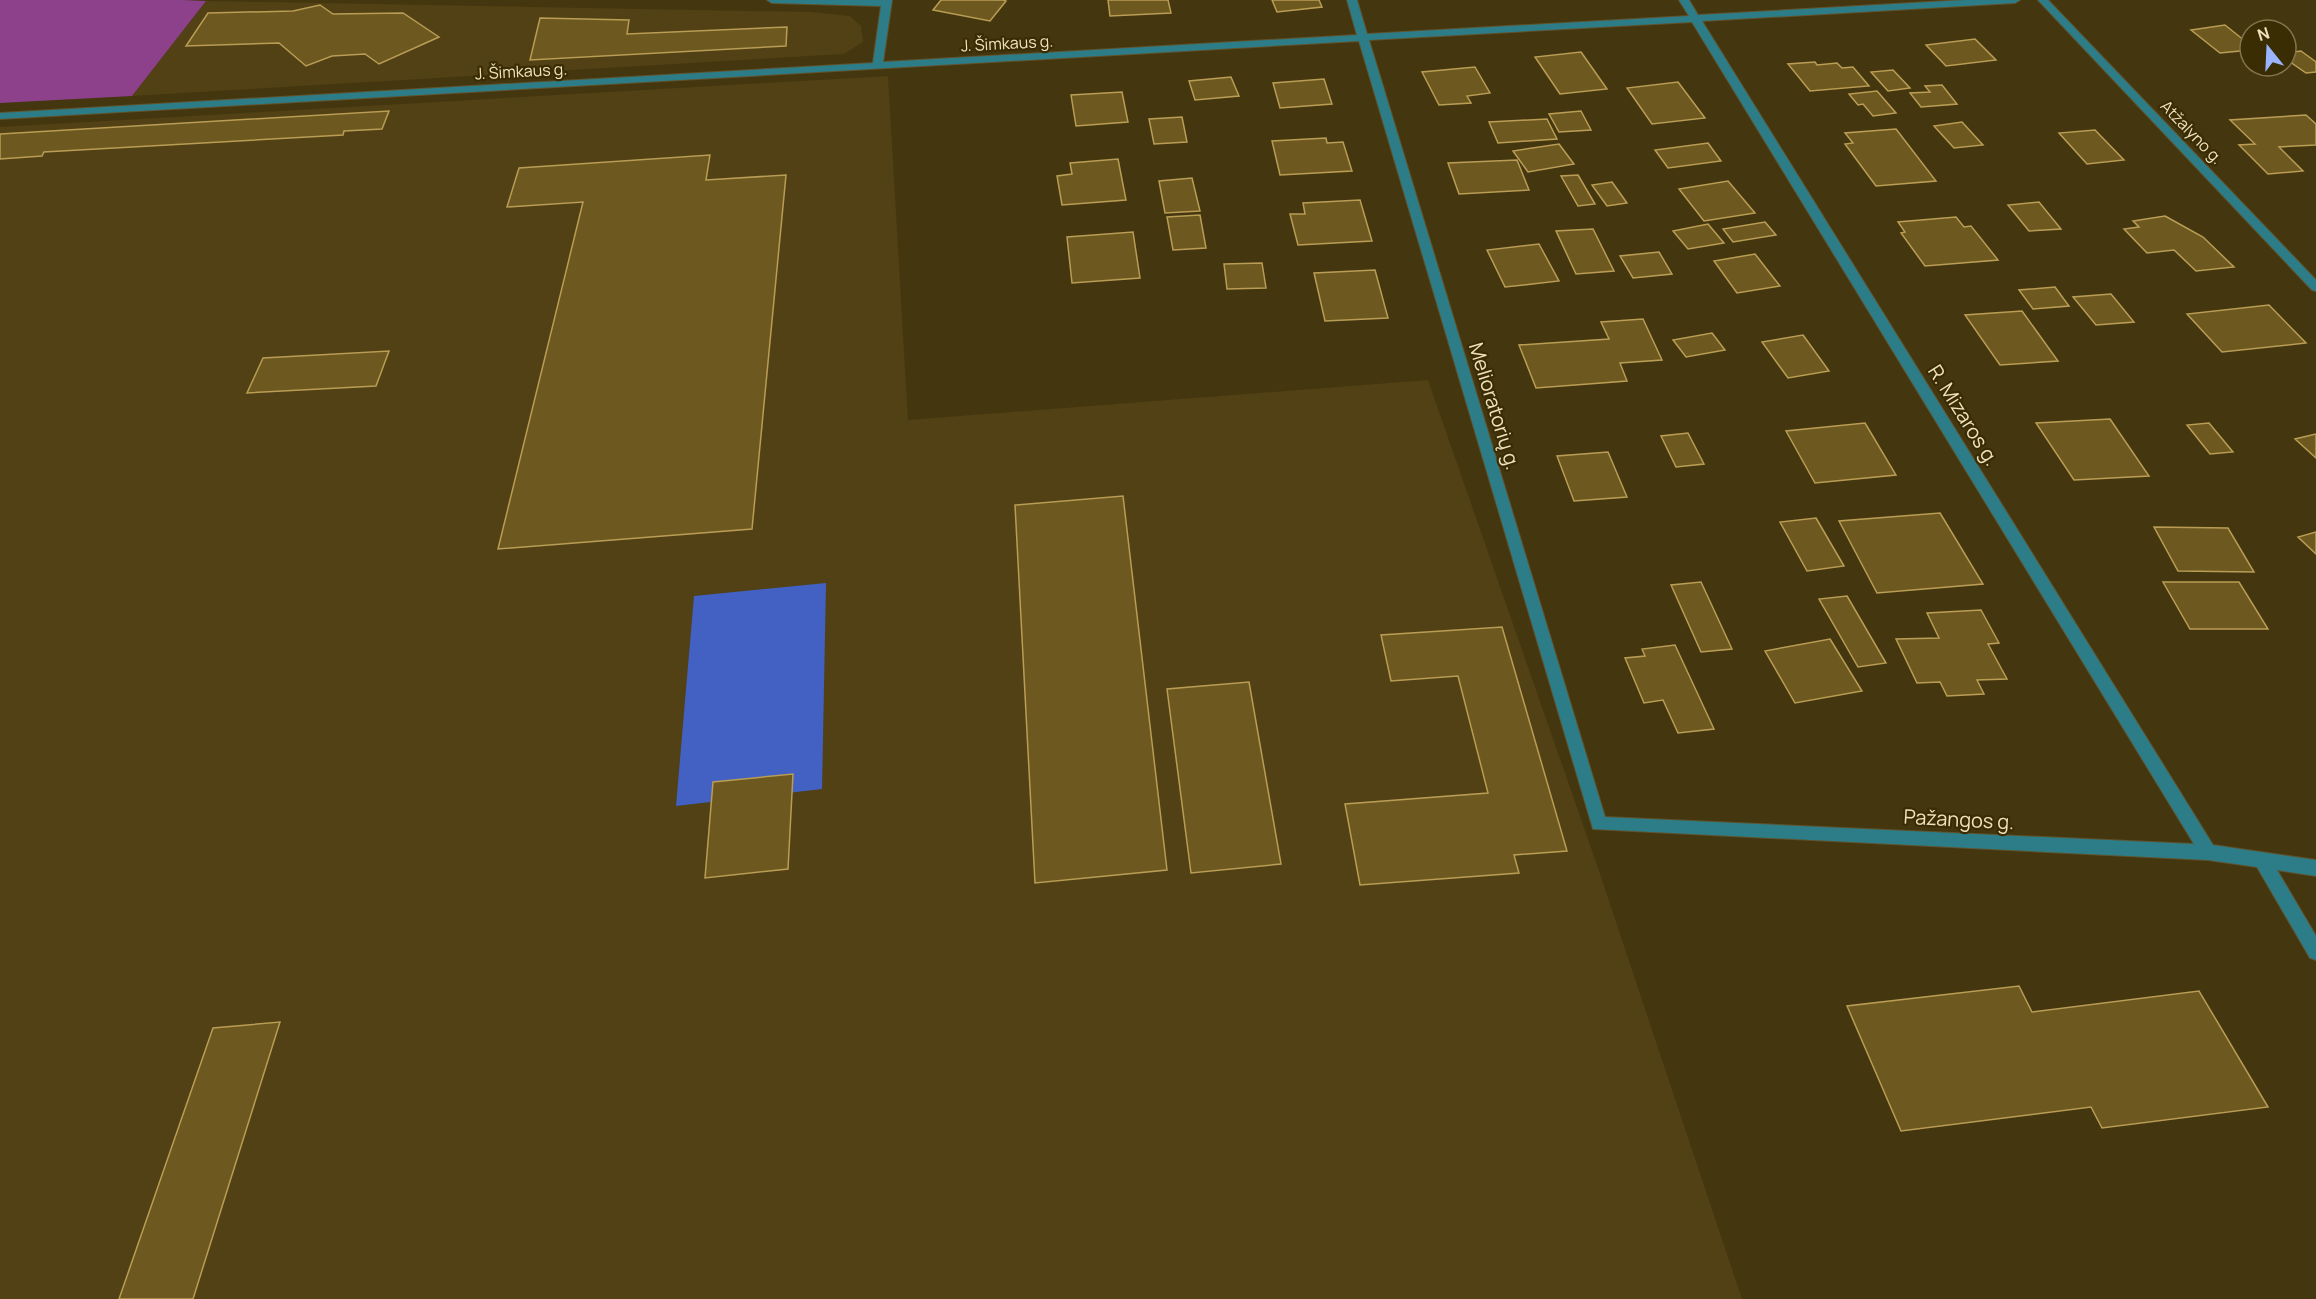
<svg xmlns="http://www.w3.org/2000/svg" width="2316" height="1299" font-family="Manrope,sans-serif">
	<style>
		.built { fill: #514114 }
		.green { fill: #8c418a }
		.water { fill: #4360c3 }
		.building { fill: #6d5820; stroke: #ba9d55; stroke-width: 1.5 }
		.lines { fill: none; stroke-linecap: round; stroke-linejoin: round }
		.minor-casing { stroke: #60522b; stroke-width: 2 }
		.minor { fill: #2c7d88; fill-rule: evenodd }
		.labels { text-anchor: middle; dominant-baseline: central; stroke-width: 4.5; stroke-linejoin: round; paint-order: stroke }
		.far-street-label { font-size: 16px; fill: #f0e2be; stroke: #3a2c03 }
		.street-label { font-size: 20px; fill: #f0e2be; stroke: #3a2c03 }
	</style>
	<rect width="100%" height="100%" fill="#44360f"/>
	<path class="built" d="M206,1L811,12L850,16L861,26L863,42L844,54L132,96Z
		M888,76L908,420L1428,380L1596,862L1742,1299H0V127Z"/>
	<path class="green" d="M0,0H183L206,1L132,96L0,103Z"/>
	<path class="water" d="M826,583L822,789L676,806L694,596Z"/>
	<path class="building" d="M941,0H1003L1006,1L990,21L933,10Z
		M1108,0H1168L1171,13L1110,16Z
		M1272,0H1319L1322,7L1277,12Z
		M320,5L333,14L403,13L439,37L379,64L365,54L332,56L306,66L279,43L186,46L208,13L293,11Z
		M540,18L629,20L627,34L787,27L786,46L530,60Z
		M2225,25L2250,45V50L2220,53L2191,30Z
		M1975,39L1996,60L1946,66L1926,45Z
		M2301,51L2316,62V72L2306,73L2286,59V53Z
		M1581,52L1607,89L1560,94L1535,57Z
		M1815,62L1817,65L1837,63L1842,68L1853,67L1869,86L1810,91L1788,64Z
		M1475,67L1490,93L1467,96L1471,103L1439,105L1422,72Z
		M1893,70L1910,88L1888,91L1871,72Z
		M1231,77L1239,96L1195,100L1189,81Z
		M1324,79L1332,104L1280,108L1273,83Z
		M1678,82L1705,118L1652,124L1627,88Z
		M1942,85L1957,104L1921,107L1910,93L1930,92L1925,86Z
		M1877,91L1896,113L1873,116L1863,104L1858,105L1849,94Z
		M1122,92L1128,122L1076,126L1071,95Z
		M389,111L382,129L344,131L343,135L44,152L42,156L0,159V134Z
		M1581,111L1591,130L1559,132L1549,114Z
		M2306,115L2316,124V145L2279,147L2303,171L2268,174L2239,145L2255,144L2230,120Z
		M1182,117L1187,142L1154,144L1149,119Z
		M1547,119L1557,139L1498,143L1489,122Z
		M1962,122L1983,145L1954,148L1934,126Z
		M1896,129L1936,181L1876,186L1845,144L1853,143L1845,133Z
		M2095,130L2124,160L2087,164L2059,133Z
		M1326,138L1327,143L1343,142L1352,171L1280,175L1272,141Z
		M1708,143L1721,161L1668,168L1655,150Z
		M1559,144L1574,164L1528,172L1513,151Z
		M710,155L706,180L786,175L752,529L498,549L583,202L507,207L519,168Z
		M1118,159L1126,200L1062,205L1057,176L1072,174L1070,163Z
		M1517,160L1529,190L1459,194L1448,163Z
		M1578,175L1595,204L1578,206L1561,176Z
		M1192,178L1200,211L1165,213L1159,181Z
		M1728,181L1755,213L1704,221L1679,189Z
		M1612,182L1627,203L1607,206L1592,185Z
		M1360,200L1372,241L1298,245L1290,214H1305L1303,203Z
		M2039,202L2061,229L2029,231L2008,205Z
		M1200,215L1206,248L1173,250L1167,217Z
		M2165,216L2203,237L2234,267L2196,271L2174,250L2147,253L2124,229L2139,227L2133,221Z
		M1956,217L1964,227L1971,226L1998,260L1925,266L1901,233L1905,232L1898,222Z
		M1765,222L1776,235L1733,242L1723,229Z
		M1708,224L1724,243L1688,249L1673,231Z
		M1593,229L1614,271L1576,274L1556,231Z
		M1133,232L1140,278L1072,283L1067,237Z
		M1539,244L1559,281L1505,287L1487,250Z
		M1659,252L1672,274L1633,278L1620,256Z
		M1755,254L1780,286L1737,293L1714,261Z
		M1262,263L1266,288L1227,289L1224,264Z
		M1375,270L1388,318L1325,321L1314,273Z
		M2055,287L2069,306L2033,309L2019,290Z
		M2111,294L2134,322L2096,325L2073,297Z
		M2269,305L2306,343L2222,352L2187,314Z
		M2022,311L2058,361L2000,365L1965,315Z
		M1643,319L1662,360L1620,363L1627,381L1536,388L1519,345L1609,339L1601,322Z
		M1712,333L1725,350L1686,357L1673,340Z
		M1803,335L1829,371L1788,378L1762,342Z
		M389,351L376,386L247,393L263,358Z
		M2110,419L2149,476L2074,480L2036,423Z
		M1865,423L1896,475L1815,483L1786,431Z
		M2209,423L2233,452L2210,454L2187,425Z
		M1688,433L1704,464L1676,467L1661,436Z
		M2316,434V458L2295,439Z
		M1608,452L1627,497L1574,501L1557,456Z
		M1123,496L1167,870L1035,883L1015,505Z
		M1940,513L1983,584L1877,593L1839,521Z
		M1816,518L1844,566L1807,571L1780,522Z
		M2154,527L2228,528L2254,572L2178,571Z
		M2316,532V554L2298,537Z
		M1701,582L1732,649L1701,652L1671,585Z
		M2163,582H2239L2268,629H2190Z
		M1847,596L1886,663L1858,667L1819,599Z
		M1981,610L1999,643L1988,644L2007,679L1977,680L1984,694L1947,696L1940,682L1917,683L1896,639L1939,638L1927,613Z
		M1502,627L1567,851L1514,855L1519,873L1360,885L1345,804L1488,793L1458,676L1391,681L1381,635Z
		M1830,639L1862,691L1795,703L1765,651Z
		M1675,645L1714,729L1678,733L1663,700L1644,703L1625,658L1645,656L1642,649Z
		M1249,682L1281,864L1191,873L1167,689Z
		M793,774L788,869L705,878L713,782Z
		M2019,986L2032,1012L2199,991L2268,1107L2102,1128L2091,1107L1901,1131L1847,1006Z
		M280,1022L193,1299H119L213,1028Z"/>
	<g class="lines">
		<defs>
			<path id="minor" d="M767,0H892L883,62L1357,35L1347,0H1357L1367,34L1689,16L1679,0H1689L1698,15L1965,0H2020L2015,3L1702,21L2213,845L2316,860V876L2277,870L2316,936V960L2310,958L2257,867L2208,860L1593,829L1359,41L0,119V113L873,63L881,6L772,3ZM1692,22L2194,844L1605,817L1369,40Z
				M2038,0H2048L2316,280V291L2312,290Z"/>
		</defs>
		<use href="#minor" class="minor-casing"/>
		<use href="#minor" class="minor"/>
	</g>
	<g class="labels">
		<g class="far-street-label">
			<text transform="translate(1007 43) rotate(-3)">J. Šimkaus g.</text>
			<text transform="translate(521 71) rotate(-3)">J. Šimkaus g.</text>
			<text transform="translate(2192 132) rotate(46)">Atžalyno g.</text>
		</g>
		<g class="street-label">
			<text transform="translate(1495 406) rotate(73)">Melioratorių g.</text>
			<text transform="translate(1964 415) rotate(58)">R. Mizaros g.</text>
			<text transform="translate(1959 819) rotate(3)">Pažangos g.</text>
		</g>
	</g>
	<g transform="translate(2268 48) rotate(342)"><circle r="28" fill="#3a2c03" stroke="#83754e" stroke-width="1.5"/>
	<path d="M0-4.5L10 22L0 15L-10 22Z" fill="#9ab5fd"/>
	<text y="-9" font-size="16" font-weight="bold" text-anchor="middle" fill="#f0e2be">N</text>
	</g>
</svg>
